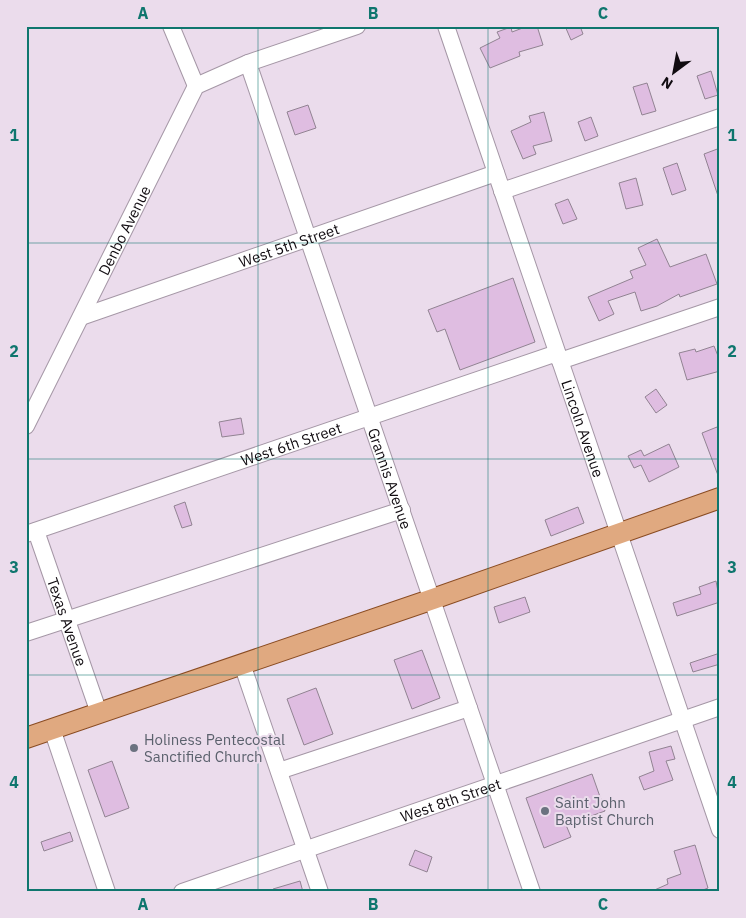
<svg xmlns="http://www.w3.org/2000/svg" width="746" height="918" font-family="'IBM Plex Sans',sans-serif">
	<style>
		.building { fill: #dfbde1; stroke: #918392 }
		.lines { fill: none; stroke-linecap: round; stroke-linejoin: round }
		.minor-casing { stroke: #a597a6; stroke-width: 18 }
		.major-casing { stroke: #8a4c22; stroke-width: 22 }
		.minor { stroke: #fff; stroke-width: 16 }
		.major { stroke: #e0a980; stroke-width: 20 }
		.grid { fill: none; stroke: #0f766e; stroke-width: 1; stroke-opacity: 0.55 }
		.worship-dot { fill: #6b7280; stroke: #ebdcec; stroke-width: 2 }
		.labels { text-anchor: middle; dominant-baseline: central; stroke-width: 4; stroke-linejoin: round; paint-order: stroke }
		.street-label { font-size: 15px; fill: #100b10; stroke: #ebdcec }
		.worship-label { font-size: 15px; fill: #5b616d; stroke: #ebdcec; text-anchor: start }
		.neatline { fill: none; stroke: #0f766e; stroke-width: 2 }
		.grid-label { font-size: 16px; text-anchor: middle; font-weight: bold; fill: #0f766e }
	</style>
	<rect width="100%" height="100%" fill="#ebdcec"/>
	<path class="building" d="M528,26H537L543,45L519,52L520,56L490,68L480,48L500,38L497,32L511,27L512,32Z
		M565,26H580L583,34L571,40Z
		M711,71L718,95L705,99L697,76Z
		M647,83L656,111L642,115L633,87Z
		M308,105L316,128L295,135L287,112Z
		M544,112L552,141L533,146L536,154L523,159L511,131L531,122L529,116Z
		M591,117L598,136L585,141L578,122Z
		M720,148V196H718L704,154Z
		M677,163L686,190L672,195L663,168Z
		M636,178L643,205L626,209L619,183Z
		M568,199L577,219L563,224L555,204Z
		M657,239L670,267L706,254L717,284L680,297L679,294L657,306L641,311L635,292L608,301L614,314L599,321L588,297L633,278L630,271L646,265L638,248Z
		M513,278L535,342L460,370L445,329L437,332L428,310Z
		M714,346L720,361V371L687,380L679,353L695,349L696,352Z
		M656,389L667,405L656,413L645,397Z
		M241,418L244,434L222,437L219,422Z
		M717,427L720,436L719,478L702,433Z
		M669,444L679,467L649,482L641,465L634,468L628,456L641,450L644,456Z
		M185,502L192,525L182,528L174,506Z
		M578,507L584,523L551,536L545,520Z
		M716,581L720,602L677,616L673,603L701,594L699,587Z
		M525,597L530,612L499,623L494,607Z
		M422,650L440,698L412,709L394,660Z
		M720,653V664L693,672L690,663Z
		M316,688L333,734L304,745L287,699Z
		M671,746L675,759L666,761L673,780L644,790L639,777L654,771L649,752Z
		M112,761L129,808L105,817L88,770Z
		M592,774L605,811L566,825L571,837L544,848L526,798Z
		M70,832L73,841L44,851L41,842Z
		M695,845L708,888L698,892H650L668,884L667,879L681,874L674,851Z
		M415,850L432,857L427,872L409,865Z
		M300,881L303,892H273V889Z"/>
	<g class="lines">
		<defs>
			<g id="minor">
				<path d="M171,26L196,86"/>
				<path id="s1" d="M446,26L720,830"/>
				<path id="s2" d="M248,63L532,892"/>
				<path d="M502,191L720,117"/>
				<path id="s3" d="M81,317L496,173"/>
				<path d="M560,361L720,307"/>
				<path id="s4" d="M26,426L196,86L248,63L357,26"/>
				<path id="s5" d="M36,531L99,713"/>
				<path id="s6" d="M26,534L557,353"/>
				<path d="M26,633L402,510"/>
				<path d="M242,664L320,892"/>
				<path d="M52,729L107,892"/>
				<path d="M279,771L469,708"/>
				<path id="s7" d="M182,892L720,707"/>
			</g>
			<path id="major" d="M26,738L433,599L720,498"/>
		</defs>
		<use href="#minor" class="minor-casing"/>
		<use href="#major" class="major-casing"/>
		<use href="#minor" class="minor"/>
		<use href="#major" class="major"/>
	</g>
	<path class="grid" d="M258,26V892M488,26V892M26,243H720M26,459H720M26,675H720"/>
	<g class="worship-dot">
		<circle cx="134" cy="748" r="5"/>
		<circle cx="545" cy="811" r="5"/>
	</g>
	<g class="labels">
		<g class="street-label">
			<text stroke="none"><textPath href="#s4" startOffset="219">Denbo Avenue</textPath></text>
			<text stroke="none"><textPath href="#s3" startOffset="220">West 5th Street</textPath></text>
			<text stroke="none"><textPath href="#s1" startOffset="425">Lincoln Avenue</textPath></text>
			<text stroke="none"><textPath href="#s6" startOffset="280">West 6th Street</textPath></text>
			<text stroke="none"><textPath href="#s2" startOffset="439">Grannis Avenue</textPath></text>
			<text stroke="none"><textPath href="#s5" startOffset="96">Texas Avenue</textPath></text>
			<text stroke="none"><textPath href="#s7" startOffset="284">West 8th Street</textPath></text>
		</g>
		<g class="worship-label">
			<text x="144" y="739">Holiness Pentecostal<tspan x="144" dy="17">Sanctified Church</tspan></text>
			<text x="555" y="802">Saint John<tspan x="555" dy="17">Baptist Church</tspan></text>
		</g>
	</g>
	<rect width="746" height="918" fill="none" stroke="#ebdcec" stroke-width="55"/>
	<g transform="translate(674 72) rotate(212)" stroke="#ebdcec" stroke-width="4" paint-order="stroke">
	<path d="M0-4L9 19L0 12L-9 19Z" fill="#100b10"/>
	<text y="-8" font-size="14" font-weight="bold" text-anchor="middle" fill="#100b10">N</text>
	</g>
	<rect x="28" y="28" width="690" height="862" class="neatline"/>
	<g class="grid-label">
		<text x="143" y="19">A</text>
		<text x="373" y="19">B</text>
		<text x="603" y="19">C</text>
		<text x="14" y="141">1</text>
		<text x="732" y="141">1</text>
		<text x="14" y="357">2</text>
		<text x="732" y="357">2</text>
		<text x="14" y="573">3</text>
		<text x="732" y="573">3</text>
		<text x="14" y="788">4</text>
		<text x="732" y="788">4</text>
		<text x="143" y="910">A</text>
		<text x="373" y="910">B</text>
		<text x="603" y="910">C</text>
	</g>
</svg>
